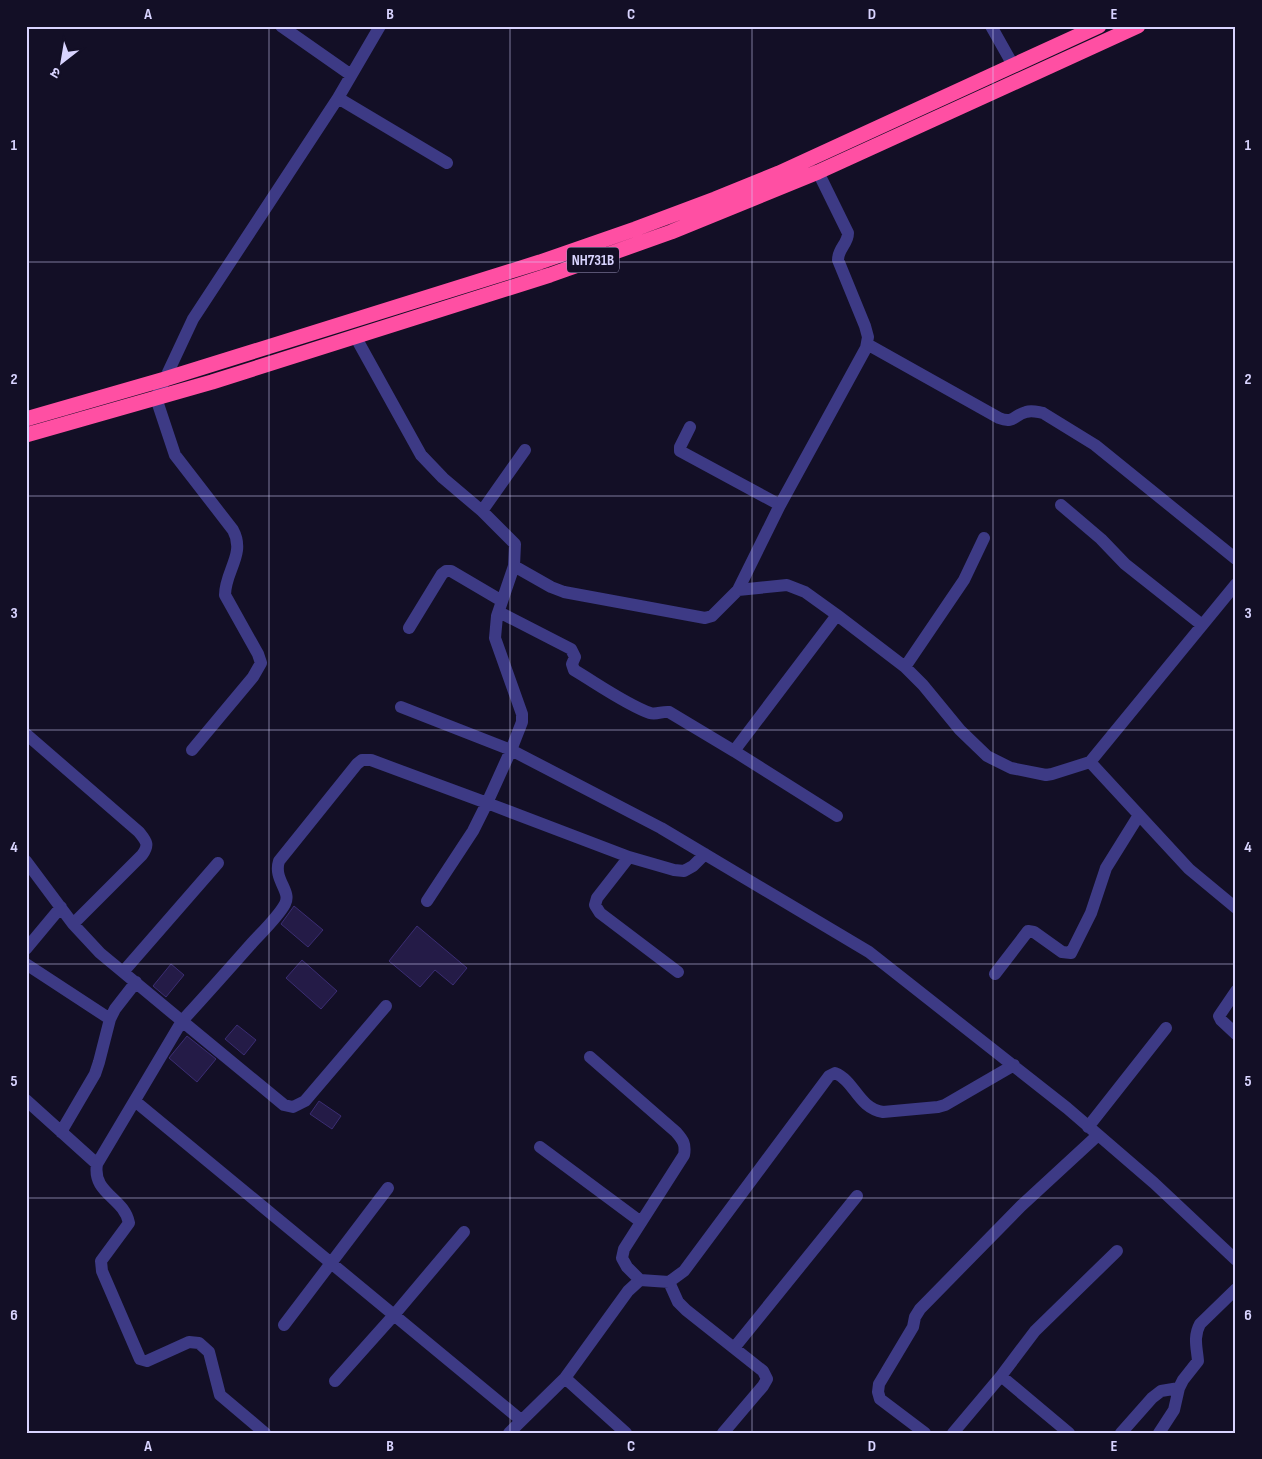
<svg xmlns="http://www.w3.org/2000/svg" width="1262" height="1459" font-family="'Sofia Sans Condensed','Noto Sans Devanagari',sans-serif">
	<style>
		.building { fill: #241b47; stroke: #3b2d73 }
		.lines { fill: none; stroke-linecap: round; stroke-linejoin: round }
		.minor { stroke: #3d3a85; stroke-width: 12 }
		.highway { stroke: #ff4fa3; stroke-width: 15 }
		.grid { fill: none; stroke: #d9d4ff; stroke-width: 1; stroke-opacity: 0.55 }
		.labels { text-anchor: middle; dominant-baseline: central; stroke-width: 4; stroke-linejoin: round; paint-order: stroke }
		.shield { fill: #130f26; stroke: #9e99be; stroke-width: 1 }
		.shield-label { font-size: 15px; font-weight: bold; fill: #d9d4ff }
		.neatline { fill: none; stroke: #d9d4ff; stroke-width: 2 }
		.grid-label { font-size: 16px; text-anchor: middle; font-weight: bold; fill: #d9d4ff }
	</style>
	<rect width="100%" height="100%" fill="#130f26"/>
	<path class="building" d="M294,906L323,930L308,947L281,924Z
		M417,926L467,968L453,985L435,970L420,987L389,961Z
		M302,960L337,991L321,1009L286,978Z
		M171,964L184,975L166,997L153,986Z
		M237,1025L256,1040L244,1055L225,1039Z
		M187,1036L216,1059L197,1082L169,1058Z
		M319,1101L341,1116L332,1129L310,1114Z"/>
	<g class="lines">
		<path class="minor" d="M281,26L351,75
			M991,26L1013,65
			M338,98L447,163
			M355,336L421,455L443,478L482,511L515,544L514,566L497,616L495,638L522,714V722L511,750L661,828L869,952L1067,1108L1154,1183L1236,1260
			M867,344L999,418C1014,424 1014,415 1026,412C1032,410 1037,412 1043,413L1095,445L1236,559
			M690,427L680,447V451L780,505
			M1061,505L1101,539L1125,564L1202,625
			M482,511L525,450
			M514,566L551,587L564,592L705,618L712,616L738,590L780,505L866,348L868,337L865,326L838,260C838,248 848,244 848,233L818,172
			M738,590L787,585L805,592L837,615L905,667L923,685L960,730L987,756L1011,768L1046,775L1052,774L1090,762L1236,584
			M499,612L571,649L575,657L572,664L574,670C596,683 627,705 650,713C656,715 663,711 669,712L734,751
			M409,628L442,574L446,571H451L502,601
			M905,667L964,580L984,538
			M26,734L139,832C146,841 150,844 142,855L73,924
			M192,750L253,677L261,663L258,654L225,595C225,571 246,554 233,530L175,455L156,398L193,319L338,98L380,26
			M1090,762L1189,869L1236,908
			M837,816L734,751L837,615
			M629,857L597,898L595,905L600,913L678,972
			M26,861L73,924L100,953L182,1021L97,1164C92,1194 124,1197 129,1223L101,1261L102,1271L140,1359L147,1361L189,1342L199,1343L209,1352L220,1395L265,1433
			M427,901L473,831L487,803L629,857L674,870L684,871L693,866L705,854
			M26,949L61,907
			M26,964L110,1019
			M123,972L218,863
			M995,974L1028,931L1034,932L1062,952L1071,953L1091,913L1106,868L1139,815
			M1236,991L1219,1016L1221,1020L1236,1034
			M386,1006L305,1101L293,1107L284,1105L182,1021C206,995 229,969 252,943C262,932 278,917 285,904C292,891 273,880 279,861L357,764L362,760H371L487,803L511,750L401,707
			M590,1057L676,1132C683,1140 686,1144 684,1155L624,1249L622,1258L627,1267L640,1280
			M26,1100L97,1164
			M135,1101L521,1420
			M1088,1127L1166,1028
			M61,1132L95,1074L99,1062L110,1019L115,1009L136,982
			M540,1147L641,1222
			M669,1282L678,1302L686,1310L763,1371L767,1379L763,1386L723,1433
			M284,1325L388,1188
			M734,1348L857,1196
			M1001,1376L1069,1433
			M565,1378L626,1433
			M335,1381L394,1315L464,1232
			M509,1433L565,1378L628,1291L640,1280L669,1282L684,1271L829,1076L835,1073C855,1081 858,1108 883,1112L938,1107L945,1105L1014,1065
			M925,1433L880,1399L878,1392L879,1384L913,1327L915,1317L920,1309L1021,1206L1098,1135
			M953,1433L1001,1376L1035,1331L1117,1251
			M1121,1433L1152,1398L1161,1391L1179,1388
			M1159,1433L1174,1410L1179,1388L1183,1380L1198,1361C1197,1348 1193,1337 1200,1324L1236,1289"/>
		<path class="highway" d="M26,419L165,379L540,262L635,229L715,199L779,173L1099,26
			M26,435L212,382L550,275L671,232L818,172L1138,26"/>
	</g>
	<path class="grid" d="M269,26V1433M510,26V1433M752,26V1433M993,26V1433M26,262H1236M26,496H1236M26,730H1236M26,964H1236M26,1198H1236"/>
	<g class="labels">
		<rect class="shield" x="567" y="247.5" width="52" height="25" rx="4"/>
		<g class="shield-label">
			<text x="593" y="260">NH731B</text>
		</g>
	</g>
	<rect width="1262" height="1459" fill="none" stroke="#130f26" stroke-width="55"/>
	<g transform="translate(62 62) rotate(211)" stroke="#130f26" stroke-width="4" paint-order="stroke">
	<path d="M0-4L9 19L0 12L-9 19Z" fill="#d9d4ff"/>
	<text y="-8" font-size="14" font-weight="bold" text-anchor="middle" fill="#d9d4ff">उ</text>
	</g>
	<rect x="28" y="28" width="1206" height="1404" class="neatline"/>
	<g class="grid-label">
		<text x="148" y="19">A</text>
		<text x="390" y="19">B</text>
		<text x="631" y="19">C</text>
		<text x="872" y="19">D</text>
		<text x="1114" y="19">E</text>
		<text x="14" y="150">1</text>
		<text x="1248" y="150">1</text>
		<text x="14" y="384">2</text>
		<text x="1248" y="384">2</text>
		<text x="14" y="618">3</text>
		<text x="1248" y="618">3</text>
		<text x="14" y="852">4</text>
		<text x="1248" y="852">4</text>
		<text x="14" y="1086">5</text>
		<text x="1248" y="1086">5</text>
		<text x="14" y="1320">6</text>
		<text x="1248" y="1320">6</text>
		<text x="148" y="1451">A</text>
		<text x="390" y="1451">B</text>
		<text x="631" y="1451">C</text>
		<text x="872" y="1451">D</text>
		<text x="1114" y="1451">E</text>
	</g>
</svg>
